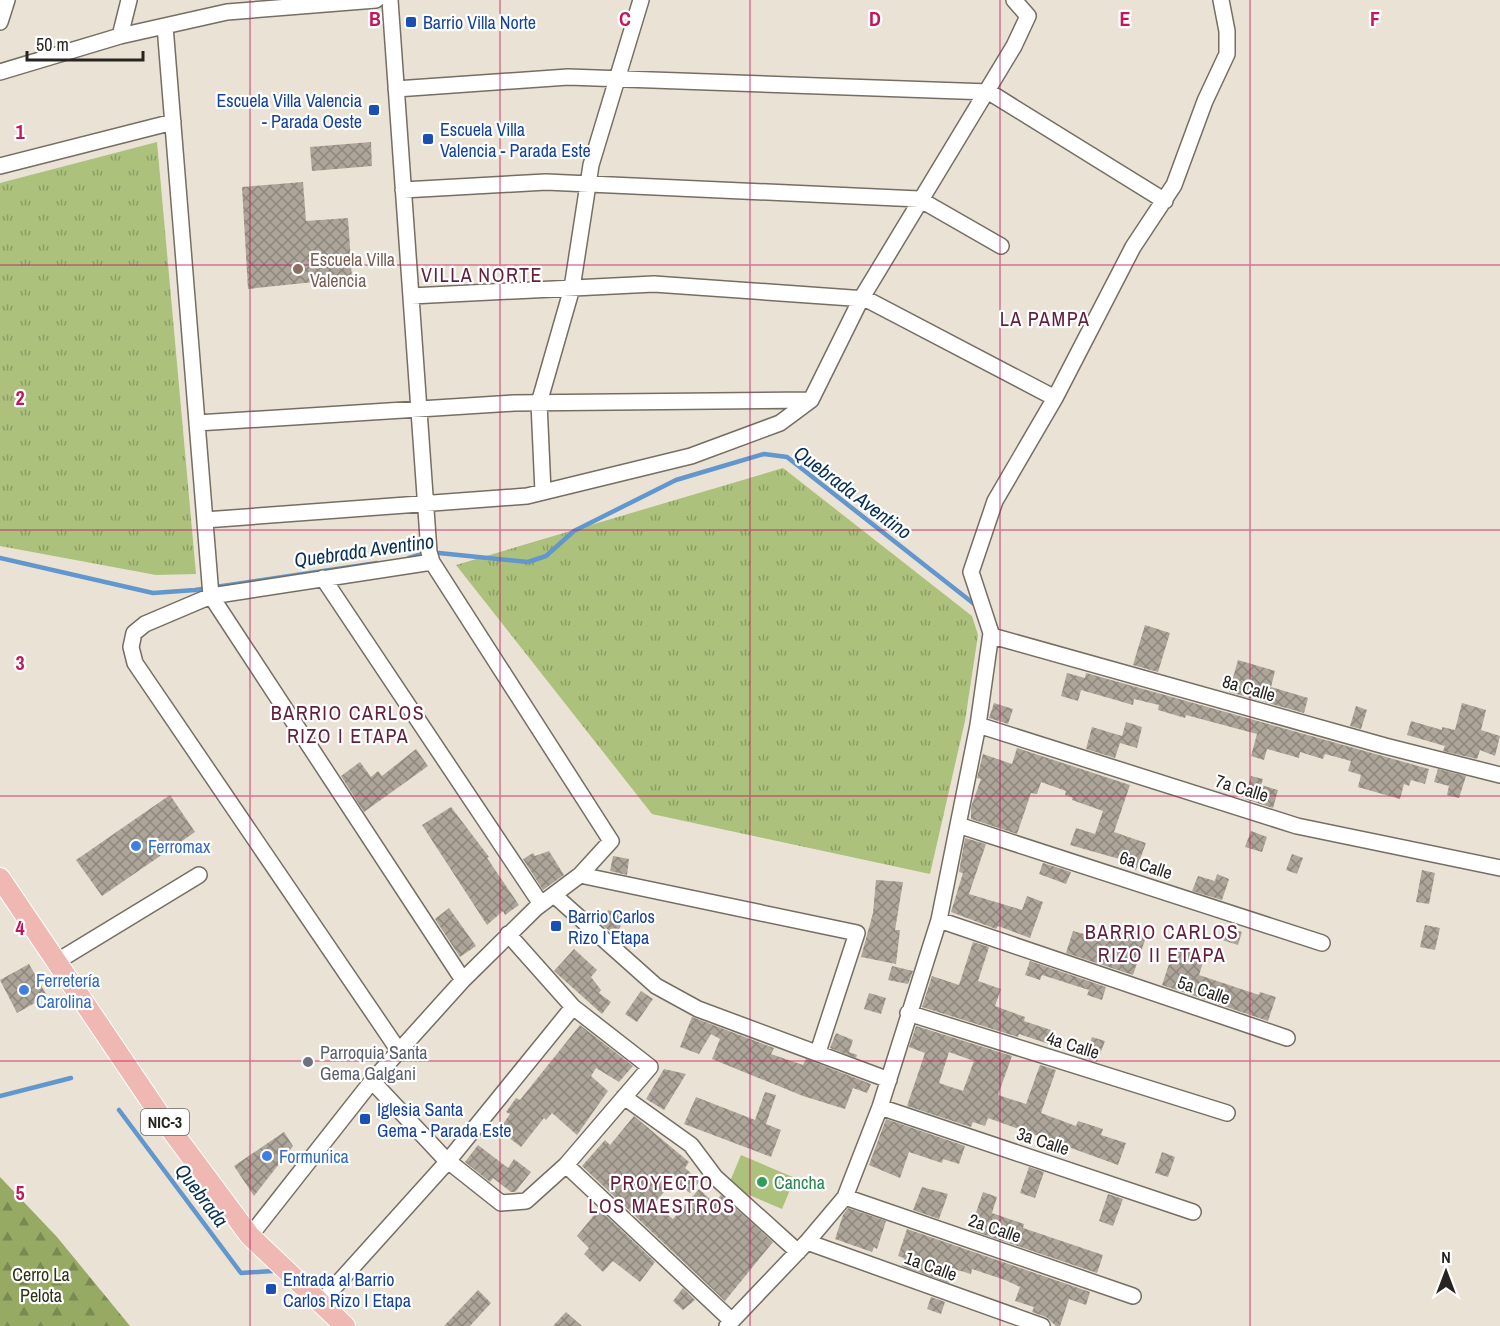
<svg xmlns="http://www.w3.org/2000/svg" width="1500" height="1326" font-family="'Archivo Narrow',sans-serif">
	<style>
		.grass { fill: url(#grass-tufts) }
		.forest { fill: url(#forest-firs) }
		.pitch { fill: #acc17c }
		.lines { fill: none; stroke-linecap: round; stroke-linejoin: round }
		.stream { stroke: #6197cd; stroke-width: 4.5 }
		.building { fill: url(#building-cross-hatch); fill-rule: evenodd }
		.minor-casing { stroke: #756e63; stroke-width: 18 }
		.major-casing { stroke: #fff; stroke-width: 22 }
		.minor { stroke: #fff; stroke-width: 15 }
		.major { stroke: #efb8b3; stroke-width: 20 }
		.grid { fill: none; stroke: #c2185b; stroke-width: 1.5; stroke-opacity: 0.55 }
		.transit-dot { fill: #1a4fb4; stroke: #fff; stroke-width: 2 }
		.education-dot { fill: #8d6e63; stroke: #fff; stroke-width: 2 }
		.shop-dot { fill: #3f7fe0; stroke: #fff; stroke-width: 2 }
		.worship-dot { fill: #6b7280; stroke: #fff; stroke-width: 2 }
		.leisure-dot { fill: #2e9e5b; stroke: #fff; stroke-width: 2 }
		.labels { text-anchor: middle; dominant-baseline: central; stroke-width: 4.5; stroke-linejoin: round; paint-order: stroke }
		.shield { fill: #fff; stroke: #686663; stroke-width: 1.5 }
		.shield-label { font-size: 16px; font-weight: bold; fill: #282520 }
		.transit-label { font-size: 18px; fill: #164399; stroke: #fff; text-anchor: start }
		.education-label { font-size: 18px; fill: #785e54; stroke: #fff; text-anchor: start }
		.street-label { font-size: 18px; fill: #282520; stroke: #fff }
		.shop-label { font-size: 18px; fill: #366cbe; stroke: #fff; text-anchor: start }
		.worship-label { font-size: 18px; fill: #5b616d; stroke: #fff; text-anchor: start }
		.leisure-label { font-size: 18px; fill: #27864d; stroke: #fff; text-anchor: start }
		.park-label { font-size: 18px; fill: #2a3213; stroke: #fff }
		.neighbourhood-label { font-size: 20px; letter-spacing: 1.5px; fill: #611f3c; stroke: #fff }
		.water-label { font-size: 20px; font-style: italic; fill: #073054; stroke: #fff }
		.grid-label { font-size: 20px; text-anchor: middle; font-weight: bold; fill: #c2185b; stroke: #fff; stroke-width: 4.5; stroke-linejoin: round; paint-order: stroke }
	</style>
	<defs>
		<pattern id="grass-tufts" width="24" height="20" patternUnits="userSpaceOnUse" patternTransform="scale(1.5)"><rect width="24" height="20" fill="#acc17c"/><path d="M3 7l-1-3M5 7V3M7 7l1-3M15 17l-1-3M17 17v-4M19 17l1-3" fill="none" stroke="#8c9d65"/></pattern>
		<pattern id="forest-firs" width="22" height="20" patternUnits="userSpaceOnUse" patternTransform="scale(1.5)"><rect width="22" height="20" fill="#96aa63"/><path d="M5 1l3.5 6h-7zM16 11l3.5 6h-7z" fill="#7a8a51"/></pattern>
		<pattern id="building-cross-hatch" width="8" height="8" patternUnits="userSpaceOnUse" patternTransform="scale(1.5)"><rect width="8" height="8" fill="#ada599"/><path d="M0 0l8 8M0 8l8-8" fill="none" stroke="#8d867c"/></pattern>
	</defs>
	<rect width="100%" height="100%" fill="#eae2d5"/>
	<path class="grass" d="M157,142L196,574L156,575L0,546V183Z
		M783,468L972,616L978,635L965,721L930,874L652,814L456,565Z"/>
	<path class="forest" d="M0,1177L57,1237L130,1326H0Z"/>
	<path class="pitch" d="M741,1155L795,1178L782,1209L728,1186Z"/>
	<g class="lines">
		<path class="stream" d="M0,558L153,593L195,590L377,563
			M409,558L429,552L528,562L546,556L574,531L676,480L764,454L787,457L978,607
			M0,1096L71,1078
			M119,1110L241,1273L273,1271"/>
	</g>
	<path class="building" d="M371,142L372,166L312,171L310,147Z
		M303,182L306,221L348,218L352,278L248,289L242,187Z
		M1145,625L1170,633L1158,672L1133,665Z
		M1238,660L1275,671L1271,687L1308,698L1304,713L1229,692Z
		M1067,673L1085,678L1086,673L1429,769L1425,784L1411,780L1409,786L1404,784L1400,799L1358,787L1361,775L1348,771L1351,761L1325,754L1323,759L1300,752L1299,758L1267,749L1264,760L1251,756L1257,734L1186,715L1185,718L1158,710L1159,705L1134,699L1133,705L1081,690L1078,701L1061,696Z
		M994,703L1013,709L1008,724L989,718Z
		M1462,703L1486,710L1481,730L1500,736L1495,756L1480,750L1477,759L1443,751L1445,746L1407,735L1411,721L1442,730V727L1455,730Z
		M1356,706L1367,710L1361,729L1350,726Z
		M1126,722L1142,727L1137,748L1120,743L1115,758L1086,749L1092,727L1122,736Z
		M1017,748L1130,785L1114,832L1146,843L1136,870L1122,865L1123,860L1070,845L1076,828L1095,834L1103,811L1072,800L1073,798L1065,795L1066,791L1041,782L1037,794L1031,793L1017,834L971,819V807L981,779L977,778L983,754L1012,764Z
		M416,749L428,766L364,812L341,776L360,762L371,777L378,771L382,776Z
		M1438,769L1466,776L1459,798L1447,795L1449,786L1434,782Z
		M1251,776L1263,779L1261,785L1278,790L1273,808L1245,799Z
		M170,795L195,832L102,896L76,860Z
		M451,807L489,857L487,858L519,905L505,915L503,911L487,925L422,825Z
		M1251,831L1267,837L1262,852L1245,847Z
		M965,838L986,844L969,894L1022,910L1027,896L1043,902L1030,938L998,926L996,929L951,912L963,873L959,872Z
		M549,851L564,875L543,890L523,859L533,853L535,856Z
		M1292,854L1303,858L1297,874L1286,870Z
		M613,856L629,859L627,875L610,871Z
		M1043,863L1071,872L1066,884L1039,874Z
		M1422,870L1435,873L1429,904L1416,902Z
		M1217,874L1229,879L1222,900L1192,891L1198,876L1215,881Z
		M876,880L903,882L895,930H900L896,964L861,957L873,913Z
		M449,908L476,946L460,957L435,919Z
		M608,910L624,916L617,936L603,926Z
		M1112,923L1147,934L1133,975L1066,953L1073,931L1106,940Z
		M1425,925L1440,928L1435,950L1420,947Z
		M1223,926L1242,932L1238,945L1219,939Z
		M973,942L989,947L978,981L1001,989L995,1006L1025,1017L1024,1021L1054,1031L1049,1044L1019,1034L1018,1037L922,1007L932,976L959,985Z
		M1175,946L1205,956L1199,975L1259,995L1260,992L1276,997L1268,1021L1162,985Z
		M574,949L597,970L591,977L601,990L599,993L611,1002L602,1014L554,971Z
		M1030,961L1106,987L1102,1000L1087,995L1089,990L1042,975L1040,980L1025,975Z
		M29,964L47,996L17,1013L0,980Z
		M892,966L913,971L908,984L888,980Z
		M641,991L653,999L637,1022L625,1014Z
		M869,993L886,998L881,1014L864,1009Z
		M692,1017L774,1048L771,1054L803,1065L806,1059L871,1084L867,1093L853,1088L845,1109L803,1096L712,1059L720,1039L711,1034L699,1054L680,1047Z
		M580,1025L633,1066L619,1082L596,1068L591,1076L608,1091L577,1135L552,1113L546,1120L544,1118L521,1147L499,1130L510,1114L506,1112L516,1098L520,1100Z
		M916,1026L1012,1056L998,1095L1026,1104L1040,1065L1056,1070L1041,1113L1076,1126L1078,1121L1103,1129L1101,1135L1126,1143L1118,1165L988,1118L985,1126L973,1122L971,1127L907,1106L925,1053L909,1047ZM949,1052L974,1061L963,1091L939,1083Z
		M836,1033L853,1040L849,1052L857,1055L856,1058L830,1048Z
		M1092,1037L1105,1041L1097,1062L1085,1058Z
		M664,1069L686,1074L664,1110L646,1099Z
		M765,1092L776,1095L766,1124L781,1130L771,1157L684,1124L696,1097L755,1120Z
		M634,1116L689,1162L685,1168L700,1181L690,1193L674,1180L654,1204L673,1219L699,1189L714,1203L721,1195L773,1242L725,1301L582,1166L605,1140L610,1145Z
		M886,1119L965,1146L959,1164L943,1159L942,1163L909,1152L900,1178L869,1165Z
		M284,1132L293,1146L254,1196L234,1166Z
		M478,1145L508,1168L514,1159L531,1172L515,1192H511L493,1178L490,1182L465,1162Z
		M1162,1152L1175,1157L1168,1177L1155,1173Z
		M1029,1167L1044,1172L1035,1198L1020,1193Z
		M922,1187L948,1194L939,1219L913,1210Z
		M983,1192L997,1197L992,1213L1024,1224L1023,1228L1103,1255L1097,1273L970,1230Z
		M1108,1194L1123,1199L1113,1226L1099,1221Z
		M848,1208L886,1221L877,1249L874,1247L872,1252L835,1239L843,1215Z
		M599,1209L655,1262L640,1282L613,1261L603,1272L584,1254L589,1248L577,1236Z
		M907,1229L1090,1292L1086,1305L1069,1299L1060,1326H1056L1046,1317L1032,1312L1034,1307L1015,1301L1020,1287L1005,1280L972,1269L971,1274L954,1269L949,1283L902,1266L904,1258L898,1256Z
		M683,1288L695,1300L683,1310L673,1301Z
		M478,1290L491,1303L470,1326H444Z
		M931,1297L945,1302L941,1314L927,1309Z
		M566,1312L582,1326H553Z"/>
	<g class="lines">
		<defs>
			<path id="minor" d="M0,22L7,0
				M165,26L211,596L463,980
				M120,36L129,0
				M0,72L120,36L227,12L376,0
				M396,89L568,77L989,92L1165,201
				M0,166L173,122
				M403,190L546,182L919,199L1001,246
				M411,296L654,284L866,299L1055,398
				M197,423L514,403L811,400
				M543,492L539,403L572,288L591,165L641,0
				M205,520L527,496L691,456L780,423L811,400L861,299L1014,46L1028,16L1014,0
				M323,578L541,904
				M991,633L992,636L1385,746L1500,775
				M978,725L1297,826L1500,868
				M958,825L1322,943
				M580,875L857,933L818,1052
				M554,895L656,986L698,1009L889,1080
				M939,920L1287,1038
				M56,962L199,875
				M908,1013L1227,1113
				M399,1051L135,663L131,647L134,633L145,624L211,596L432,562
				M372,1081L447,1161
				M624,1097L691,1145L715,1177L798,1252
				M880,1107L1193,1212
				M448,1161L501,1203L526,1201L566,1165L650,1067L573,1007L508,934
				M566,1165L732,1321
				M845,1197L1133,1296
				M250,1236L372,1081L463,980L536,908L580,875L611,841L432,562L429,552L390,0
				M807,1242L1042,1326
				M321,1302L448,1161L573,1007
				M727,1326L807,1242L845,1197L880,1107L939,920L978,725L991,633L971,572L995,501L1055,398L1133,247L1174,185L1205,101L1227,54V31L1221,0"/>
			<path id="major" d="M0,878L160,1115L250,1236L345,1326"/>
		</defs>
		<use href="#minor" class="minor-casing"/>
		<use href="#major" class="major-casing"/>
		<use href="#minor" class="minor"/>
		<use href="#major" class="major"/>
	</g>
	<path class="grid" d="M250,0V1326M500,0V1326M750,0V1326M1000,0V1326M1250,0V1326M0,265H1500M0,530H1500M0,796H1500M0,1061H1500"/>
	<g class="transit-dot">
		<rect x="405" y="16" width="12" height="12" rx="3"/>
		<rect x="368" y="104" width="12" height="12" rx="3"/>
		<rect x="422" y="133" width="12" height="12" rx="3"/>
		<rect x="550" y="920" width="12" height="12" rx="3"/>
		<rect x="359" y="1113" width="12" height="12" rx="3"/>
		<rect x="265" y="1283" width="12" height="12" rx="3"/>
	</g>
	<circle class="education-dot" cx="298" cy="269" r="6"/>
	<g class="shop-dot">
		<circle cx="136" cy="846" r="6"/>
		<circle cx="24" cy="990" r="6"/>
		<circle cx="267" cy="1156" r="6"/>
	</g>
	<circle class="worship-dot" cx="308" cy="1062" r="6"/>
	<circle class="leisure-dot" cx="762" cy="1182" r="6"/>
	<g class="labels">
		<rect class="shield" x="141" y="1109" width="48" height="26" rx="4.5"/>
		<g class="shield-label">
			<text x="165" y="1122">NIC-3</text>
		</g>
		<g class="transit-label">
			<text x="423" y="22">Barrio Villa Norte</text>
			<text x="362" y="100" text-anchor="end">Escuela Villa Valencia<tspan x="362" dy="21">- Parada Oeste</tspan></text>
			<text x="440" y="129">Escuela Villa<tspan x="440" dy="21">Valencia - Parada Este</tspan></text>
			<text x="568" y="916">Barrio Carlos<tspan x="568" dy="21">Rizo I Etapa</tspan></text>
			<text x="377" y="1109">Iglesia Santa<tspan x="377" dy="21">Gema - Parada Este</tspan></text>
			<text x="283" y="1279">Entrada al Barrio<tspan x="283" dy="21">Carlos Rizo I Etapa</tspan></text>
		</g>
		<g class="education-label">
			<text x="310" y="259">Escuela Villa<tspan x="310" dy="21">Valencia</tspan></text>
		</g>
		<g class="street-label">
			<text transform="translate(1249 688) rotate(16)">8a Calle</text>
			<text transform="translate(1242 788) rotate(17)">7a Calle</text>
			<text transform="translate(1146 865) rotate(18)">6a Calle</text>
			<text transform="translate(1204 990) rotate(19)">5a Calle</text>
			<text transform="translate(1073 1045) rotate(17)">4a Calle</text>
			<text transform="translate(1043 1141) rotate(18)">3a Calle</text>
			<text transform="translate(995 1228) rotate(19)">2a Calle</text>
			<text transform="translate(931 1266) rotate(20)">1a Calle</text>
		</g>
		<g class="shop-label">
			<text x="148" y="846">Ferromax</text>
			<text x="36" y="980">Ferretería<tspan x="36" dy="21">Carolina</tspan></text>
			<text x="279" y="1156">Formunica</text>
		</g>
		<g class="worship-label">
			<text x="320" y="1052">Parroquia Santa<tspan x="320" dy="21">Gema Galgani</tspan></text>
		</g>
		<g class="leisure-label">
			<text x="774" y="1182">Cancha</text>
		</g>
		<g class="park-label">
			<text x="41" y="1274">Cerro La<tspan x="41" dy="21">Pelota</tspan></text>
		</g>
		<g class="neighbourhood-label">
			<text x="482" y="274">VILLA NORTE</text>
			<text x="1045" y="318">LA PAMPA</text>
			<text x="348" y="712">BARRIO CARLOS<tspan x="348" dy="23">RIZO I ETAPA</tspan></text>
			<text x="1162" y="931">BARRIO CARLOS<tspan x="1162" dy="23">RIZO II ETAPA</tspan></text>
			<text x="662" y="1182">PROYECTO<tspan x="662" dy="23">LOS MAESTROS</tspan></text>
		</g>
		<g class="water-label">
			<text transform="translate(853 492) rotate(37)">Quebrada Aventino</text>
			<text transform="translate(364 550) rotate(-8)">Quebrada Aventino</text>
			<text transform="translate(202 1195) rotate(53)">Quebrada</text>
		</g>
	</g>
	<g class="grid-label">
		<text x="375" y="26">B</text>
		<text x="625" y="26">C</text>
		<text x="875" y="26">D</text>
		<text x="1125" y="26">E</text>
		<text x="1375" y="26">F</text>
		<text x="20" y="139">1</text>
		<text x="20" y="405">2</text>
		<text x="20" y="670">3</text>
		<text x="20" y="935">4</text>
		<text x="20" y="1200">5</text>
	</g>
	<g transform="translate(1446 1272)" stroke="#ffffff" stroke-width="4.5" paint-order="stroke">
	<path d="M0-4.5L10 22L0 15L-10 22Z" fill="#282520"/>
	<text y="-9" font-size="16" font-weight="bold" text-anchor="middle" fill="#282520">N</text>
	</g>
	<path d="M27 51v9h116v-9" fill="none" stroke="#282520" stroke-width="3"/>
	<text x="36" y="51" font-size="18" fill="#282520" stroke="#ffffff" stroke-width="4.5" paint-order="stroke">50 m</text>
</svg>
